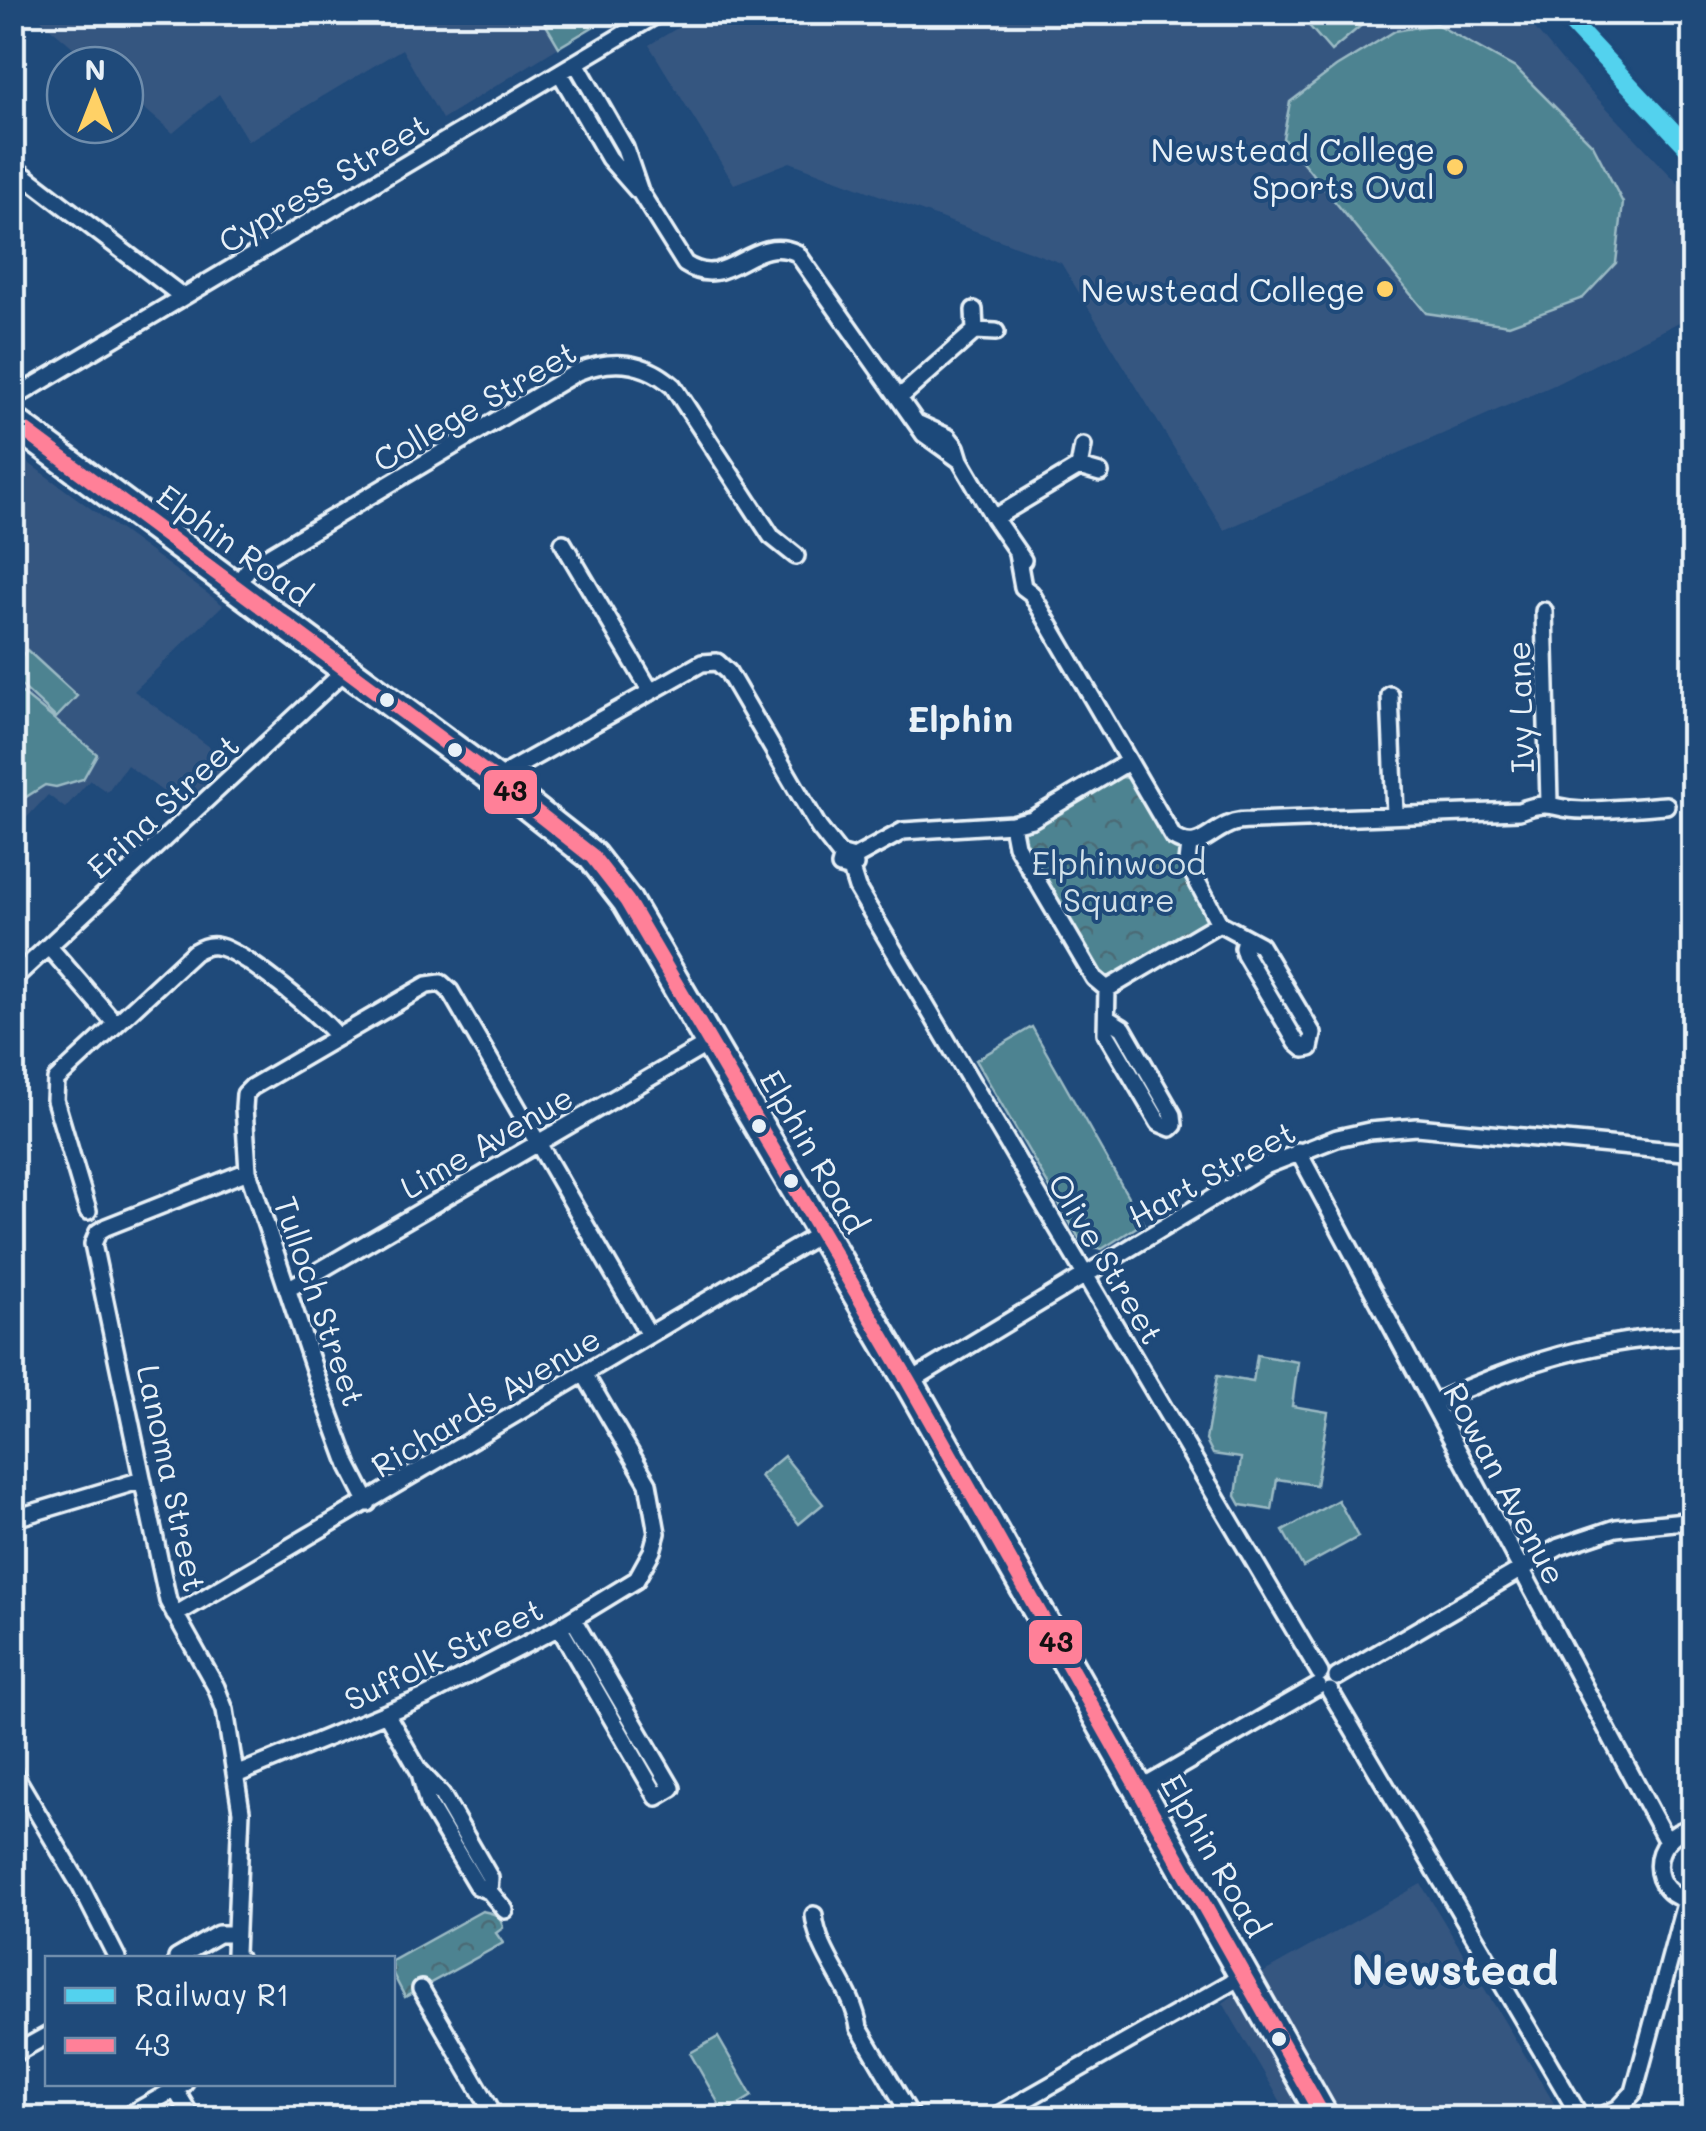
<svg xmlns="http://www.w3.org/2000/svg" width="1706" height="2131" font-family="Mali,sans-serif">
	<style>
		.built { fill: #365680 }
		.park { fill: url(#park-crowns); stroke: #9bbac4; stroke-width: 2.5 }
		.pitch { fill: #4e8391; stroke: #9bbac4; stroke-width: 2.5 }
		.lines { fill: none; stroke-linecap: round; stroke-linejoin: round }
		.street-casing { stroke: #e8f1f8; stroke-width: 22 }
		.highway-casing { stroke: #e8f1f8; stroke-width: 35 }
		.street { stroke: #1f4a7a; stroke-width: 15 }
		.highway { stroke: #1f4a7a; stroke-width: 28 }
		.bus-1-casing { stroke: #1f4a7a; stroke-width: 22 }
		.bus-1 { stroke: #ff8098; stroke-width: 15 }
		.rail-1-casing { stroke: #1f4a7a; stroke-width: 25 }
		.rail-1 { stroke: #53d2ee; stroke-width: 18 }
		.poi-dot { fill: #ffd166; stroke: #1f4a7a; stroke-width: 4 }
		.bus-dot { fill: #e8f1f8; stroke: #1f4a7a; stroke-width: 4 }
		.labels { text-anchor: middle; dominant-baseline: central; stroke-width: 8; stroke-linejoin: round; paint-order: stroke }
		.poi-label { font-size: 32px; fill: #e8f1f8; stroke: #1f4a7a; text-anchor: end }
		.street-label { font-size: 32px; fill: #e8f1f8; stroke: #1f4a7a }
		.park-label { font-size: 32px; fill: #d1e0e9; stroke: #1f4a7a }
		.neighbourhood-label { font-size: 35px; font-weight: bold; fill: #e8f1f8; stroke: #1f4a7a }
		.district-label { font-size: 42px; font-weight: bold; fill: #e8f1f8; stroke: #1f4a7a }
		.line-badge { stroke: #1f4a7a; stroke-width: 4 }
		.pale-badge-label { font-size: 28px; text-anchor: middle; font-weight: bold; fill: #111 }
	</style>
	<defs>
		<pattern id="park-crowns" width="20" height="18" patternUnits="userSpaceOnUse" patternTransform="scale(2.5)"><rect width="20" height="18" fill="#4e8391"/><path d="M2 6a3 3 0 1 1 6 0M12 15a3 3 0 1 1 6 0" fill="none" stroke="#4b6b75"/></pattern>
	</defs>
	<rect width="100%" height="100%" fill="#1f4a7a"/>
	<filter id="ink" filterUnits="userSpaceOnUse"><feTurbulence type="fractalNoise" baseFrequency=".01" numOctaves="2"/><feDisplacementMap in="SourceGraphic" scale="20" xChannelSelector="R" yChannelSelector="G"/><feConvolveMatrix kernelMatrix="1 2 1 2 8 2 1 2 1" color-interpolation-filters="sRGB"/></filter>
	<g filter="url(#ink)">
		<path class="built" d="M704,12H987L1003,15L1008,12L1522,13L1562,61L1693,199V315L1554,385L1224,530L1061,263L790,162L734,184L649,45Z
			M33,13H539L559,47L442,119L402,49L248,141L219,94L173,133L125,92V65H94Z
			M12,451L223,605L134,691L230,762L181,805L127,765L107,792L90,780L65,808L48,795L13,832Z
			M1421,1884L1563,2118H1280L1288,2114L1223,2003L1266,1971Z"/>
		<path class="park" d="M539,13H616L559,47Z
			M1117,776L1132,779L1182,851L1210,920L1109,980L1098,972L1021,837L1026,826Z
			M482,1911C493,1913 502,1915 503,1928L496,1933L503,1943L405,1997L393,1974L392,1961Z"/>
		<path class="pitch" d="M1298,13H1376L1331,51Z
			M1436,24L1517,69L1593,145L1623,203L1616,263L1583,298L1509,325L1426,313L1283,138L1290,102L1336,67L1395,31Z
			M27,650L77,696L56,718L13,678V665Z
			M12,685L97,754L83,779L56,787L45,785L26,797L13,799Z
			M1032,1027L1143,1223L1102,1249L1083,1245L976,1060Z
			M1257,1355L1298,1362L1292,1406L1328,1412L1316,1485L1277,1479L1272,1510L1241,1505L1236,1496L1241,1458L1213,1454L1206,1440L1217,1376L1253,1382Z
			M784,1456L823,1504L799,1524L760,1476Z
			M1338,1500L1358,1537L1303,1567L1283,1531Z
			M718,2037L752,2096L724,2113L690,2053Z"/>
		<g class="lines">
			<defs>
				<path id="street" d="M576,63L625,148L640,192L685,264C729,293 751,232 797,253L924,434L960,460
					M560,73L609,158L637,190
					M12,166L183,297
					M975,331L996,332
					M899,398L975,331L974,310
					M12,399L661,12
					M919,424L948,437L956,447L960,460L994,518L1023,560
					M1079,467L1083,446
					M994,518L1079,467L1100,473
					M563,543L651,692
					M1017,554L1023,587L1031,593L1173,837C1198,853 1206,834 1228,825C1236,821 1245,821 1254,821L1519,811C1554,798 1552,810 1583,810C1611,810 1639,807 1666,805
					M235,587L249,568L577,372C612,358 645,361 673,386L771,536L796,556
					M1544,611L1549,802
					M1390,695L1395,814
					M498,782L511,770L702,663L717,662L728,672L819,828L841,856
					M1012,824L1016,845L1094,978L1107,989L1219,923L1187,862L1189,845
					M854,858L903,831L1012,824L1032,819L1128,762
					M851,869L840,866L843,855L854,858L855,865L851,869L857,888L1320,1673
					M1219,923L1260,945L1313,1034L1310,1048L1304,1049L1297,1043L1245,955L1243,948L1245,938
					M49,947L115,1023
					M12,980L347,669
					M1107,1018L1123,1028L1173,1115L1174,1125L1171,1128L1159,1123L1106,1033L1107,989
					M1298,1151L1666,1840
					M88,1211L55,1100L56,1080L194,952C201,948 207,945 216,946C242,950 320,1015 337,1036
					M288,1289L711,1042
					M909,1382L1265,1166L1337,1138L1369,1131L1417,1127L1694,1153
					M1433,1403C1518,1364 1600,1337 1694,1336
					M368,1503L349,1466L320,1387L248,1171L244,1108L245,1094L252,1087L427,985L441,983L450,991L649,1335
					M12,1519L142,1480
					M175,1615L823,1232
					M559,1627L657,1797L672,1788L573,1619
					M1337,1677L1559,1547L1616,1528L1694,1520
					M1330,1691L1581,2118
					M387,1715L418,1769L442,1795L490,1878L489,1891
					M12,1770L81,1887L117,1958
					M420,1773L428,1804L477,1886L489,1891L505,1910
					M236,1775L425,1697L559,1627L636,1580L652,1551L657,1533L648,1483L585,1375
					M1139,1790L1318,1686
					M1694,1827C1647,1835 1646,1897 1694,1901
					M814,1915C818,1956 853,1987 859,2028L912,2118
					M177,1958L218,1934H235
					M238,1958L235,1953L241,1811L225,1710L216,1687L168,1601L93,1244L98,1232L106,1227L248,1171
					M421,1989L496,2118
					M12,2055L48,2035
					M175,2089L192,2118
					M124,2118L184,2084
					M993,2118L1244,1975
					M1598,2118L1619,2108L1634,2092L1686,1900"/>
				<path id="highway" d="M12,421L498,782L592,856L627,901L909,1382L1324,2118"/>
			</defs>
			<use href="#street" class="street-casing"/>
			<use href="#highway" class="highway-casing"/>
			<use href="#street" class="street"/>
			<use href="#highway" class="highway"/>
			<defs>
				<path id="bus-1" d="M12,421L498,782L592,856L627,901L909,1382L1324,2118"/>
			</defs>
			<use href="#bus-1" class="bus-1-casing"/>
			<use href="#bus-1" class="bus-1"/>
			<defs>
				<path id="rail-1" d="M1561,12L1694,154"/>
			</defs>
			<use href="#rail-1" class="rail-1-casing"/>
			<use href="#rail-1" class="rail-1"/>
		</g>
	</g>
	<g class="poi-dot">
		<circle cx="1455" cy="167" r="10"/>
		<circle cx="1385" cy="289" r="10"/>
	</g>
	<g class="bus-dot">
		<circle cx="387" cy="700" r="9"/>
		<circle cx="455" cy="750" r="9"/>
		<circle cx="759" cy="1126" r="9"/>
		<circle cx="791" cy="1181" r="9"/>
		<circle cx="1279" cy="2039" r="9"/>
	</g>
	<g class="labels">
		<g class="poi-label">
			<text x="1435" y="149">Newstead College<tspan x="1435" dy="37">Sports Oval</tspan></text>
			<text x="1365" y="289">Newstead College</text>
		</g>
		<g class="street-label">
			<text transform="translate(323 182) rotate(-31)">Cypress Street</text>
			<text transform="translate(474 405) rotate(-30)">College Street</text>
			<text transform="translate(235 544) rotate(36)">Elphin Road</text>
			<text transform="translate(1519 707) rotate(-92)">Ivy Lane</text>
			<text transform="translate(162 805) rotate(-43)">Erina Street</text>
			<text transform="translate(486 1141) rotate(-30)">Lime Avenue</text>
			<text transform="translate(815 1151) rotate(60)">Elphin Road</text>
			<text transform="translate(1211 1173) rotate(-29)">Hart Street</text>
			<text transform="translate(1107 1258) rotate(59)">Olive Street</text>
			<text transform="translate(321 1301) rotate(71)">Tulloch Street</text>
			<text transform="translate(485 1401) rotate(-31)">Richards Avenue</text>
			<text transform="translate(173 1478) rotate(78)">Lanoma Street</text>
			<text transform="translate(1506 1483) rotate(62)">Rowan Avenue</text>
			<text transform="translate(443 1653) rotate(-26)">Suffolk Street</text>
			<text transform="translate(1216 1855) rotate(60)">Elphin Road</text>
		</g>
		<g class="park-label">
			<text x="1119" y="862">Elphinwood<tspan x="1119" dy="37">Square</tspan></text>
		</g>
		<g class="neighbourhood-label">
			<text x="960" y="718">Elphin</text>
		</g>
		<g class="district-label">
			<text x="1455" y="1968">Newstead</text>
		</g>
	</g>
	<g class="line-badge">
		<rect x="482" y="768" width="57" height="48" rx="10" fill="#ff8098"/>
		<rect x="1027" y="1618" width="57" height="48" rx="10" fill="#ff8098"/>
	</g>
	<g class="pale-badge-label">
		<text x="510" y="801">43</text>
		<text x="1056" y="1652">43</text>
	</g>
	<rect width="1706" height="2131" fill="none" stroke="#1f4a7a" stroke-width="50"/>
	<rect x="25" y="25" width="1656" height="2081" fill="none" stroke="#e8f1f8" stroke-width="4" filter="url(#ink)"/>
	<rect x="45" y="1956" width="350" height="130" fill="#1f4a7a" stroke="#6f8dac" stroke-width="2.5"/>
	<rect x="65" y="1988" width="50" height="15" fill="#53d2ee" stroke="#6f8dac" stroke-width="2.5"/>
	<text x="135" y="2006" font-size="30" fill="#e8f1f8">Railway R1</text>
	<rect x="65" y="2038" width="50" height="15" fill="#ff8098" stroke="#6f8dac" stroke-width="2.5"/>
	<text x="135" y="2056" font-size="30" fill="#e8f1f8">43</text>
	<g transform="translate(95 95)"><circle r="48" fill="#1f4a7a" stroke="#6f8dac" stroke-width="2.5"/>
	<path d="M0-8L18 38L0 25L-18 38Z" fill="#ffd166"/>
	<text y="-15" font-size="28" font-weight="bold" text-anchor="middle" fill="#e8f1f8">N</text>
	</g>
</svg>
